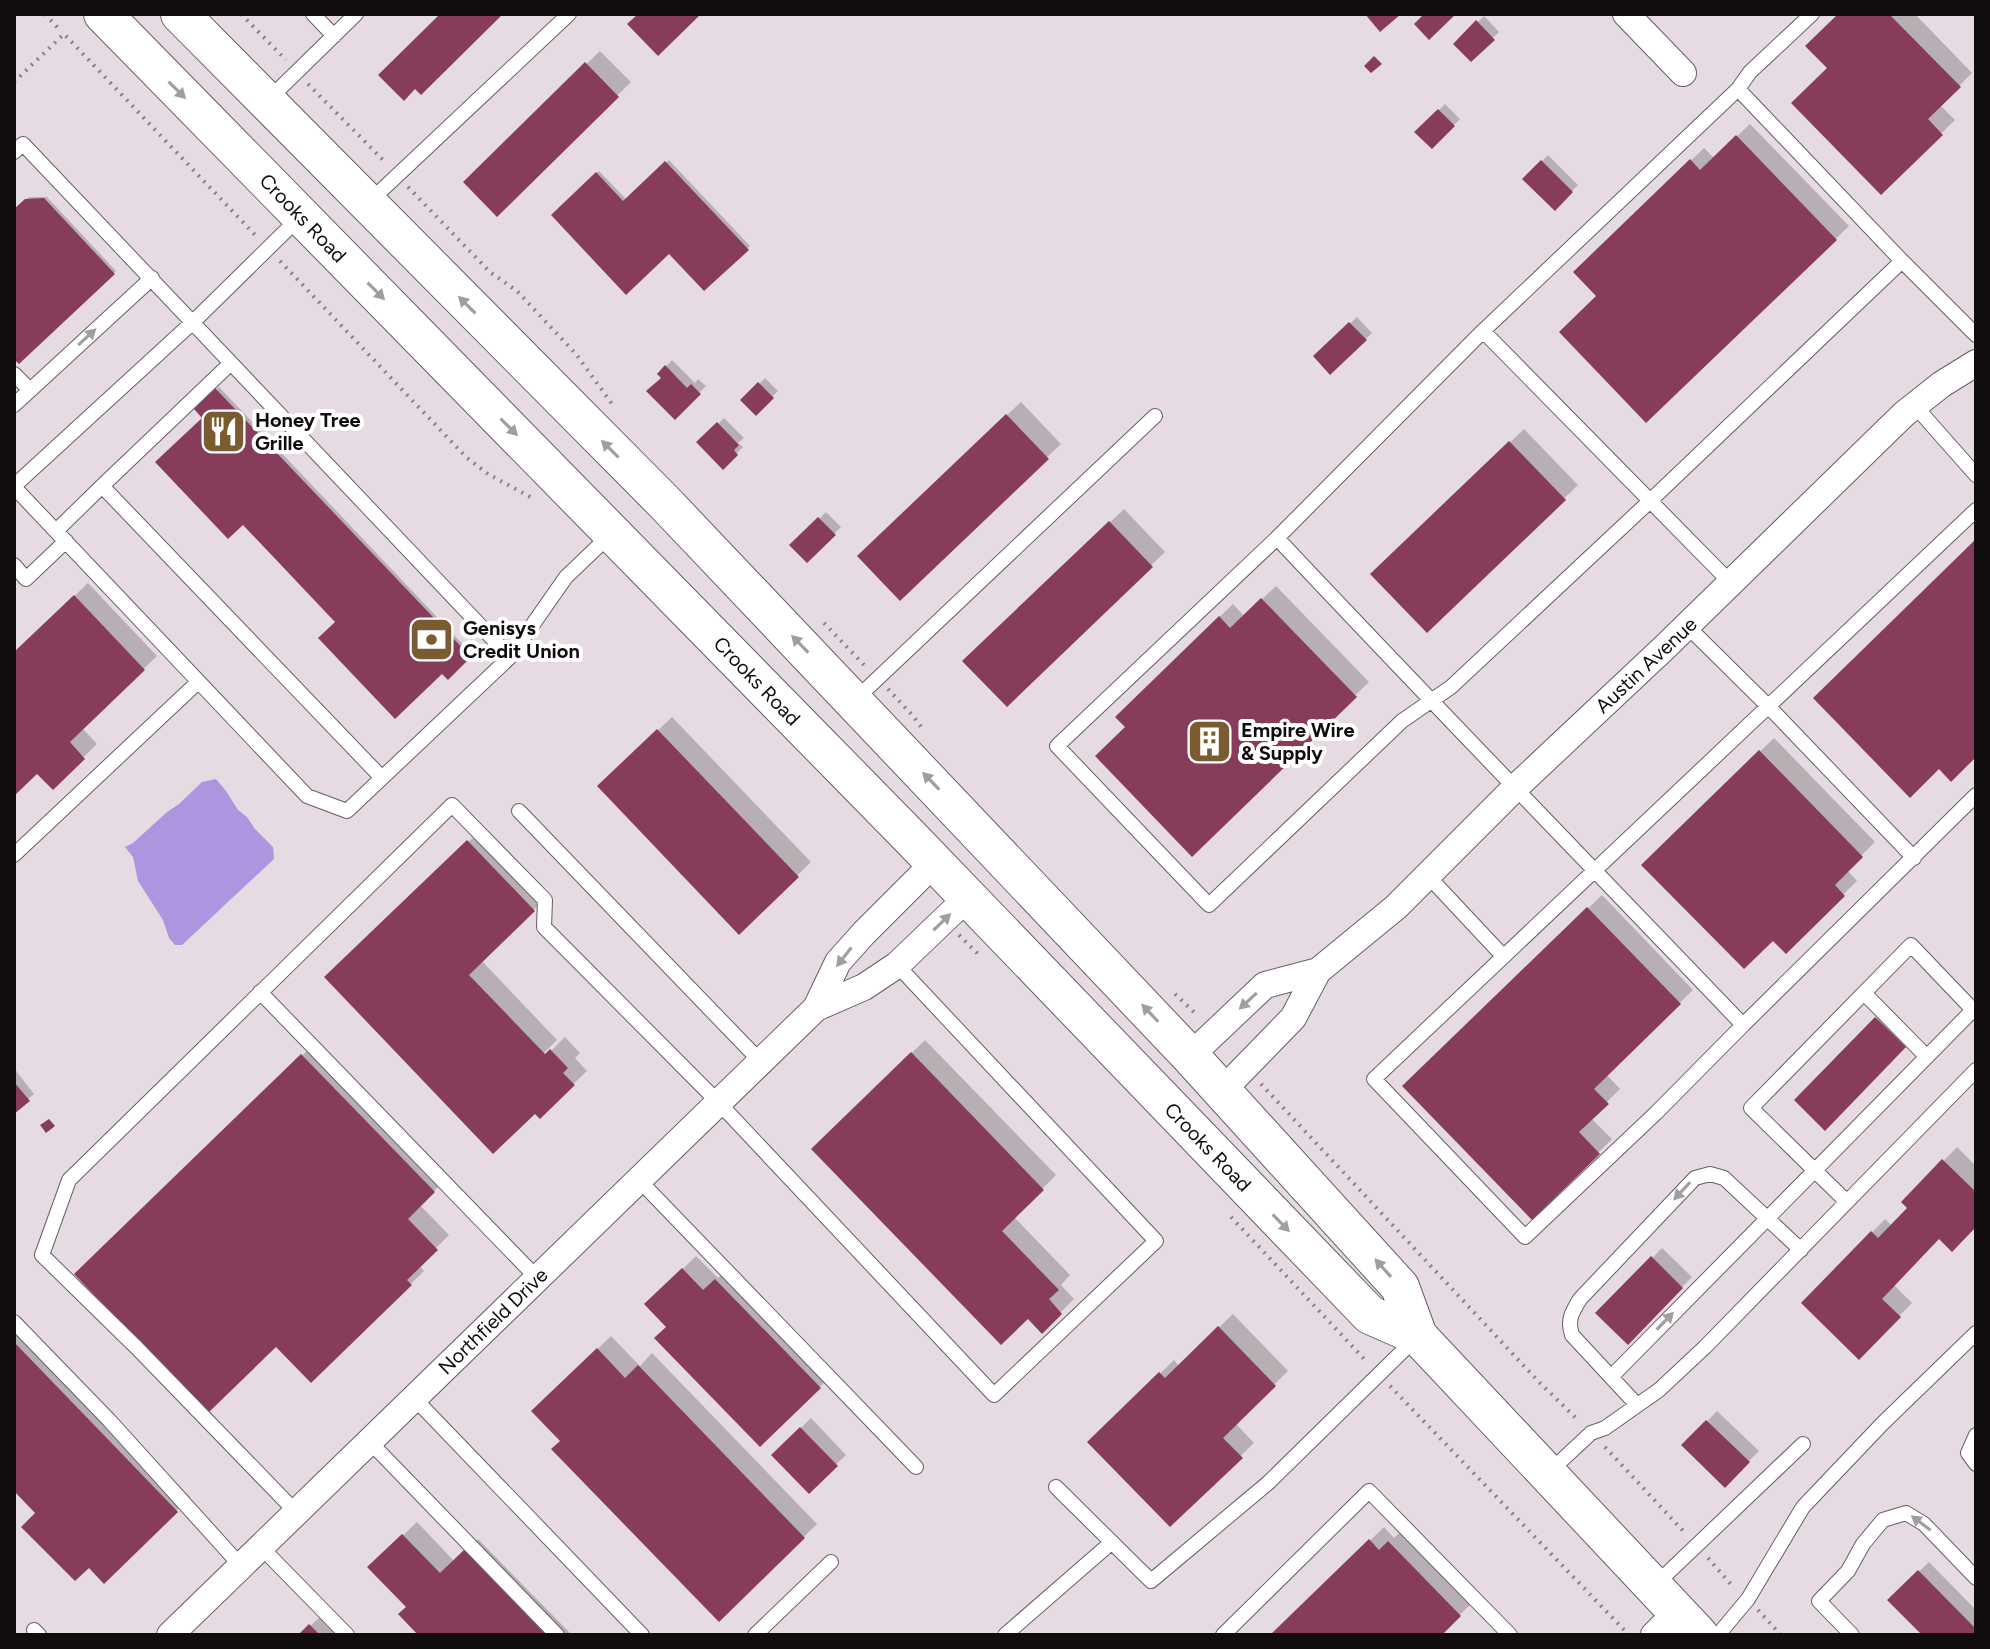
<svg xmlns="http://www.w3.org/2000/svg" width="1990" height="1649" font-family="Figtree,sans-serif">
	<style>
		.water { fill: #ae95df }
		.shadow { fill: #0003 }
		.building { fill: #883c5b }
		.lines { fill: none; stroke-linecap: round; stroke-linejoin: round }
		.lane-casing { stroke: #685d64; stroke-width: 16 }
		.street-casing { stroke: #685d64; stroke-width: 28 }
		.secondary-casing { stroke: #685d64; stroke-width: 40 }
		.path { stroke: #8a8186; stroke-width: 4; stroke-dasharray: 2 6; stroke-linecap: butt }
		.lane { stroke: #fff; stroke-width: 14 }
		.street { stroke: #fff; stroke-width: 26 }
		.secondary { stroke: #fff; stroke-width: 38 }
		.oneway { fill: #a09e9f }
		.labels { text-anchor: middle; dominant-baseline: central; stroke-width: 8; stroke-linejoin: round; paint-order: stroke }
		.street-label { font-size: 20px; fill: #110d0f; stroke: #fff }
		.poi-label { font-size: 20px; font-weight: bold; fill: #110d0f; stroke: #fff; text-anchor: start }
	</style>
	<rect width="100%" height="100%" fill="#e7dbe3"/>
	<path class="water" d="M216,779L226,791L238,810L247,817L255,829L273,847L274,859L182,945H175L169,938L163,920L138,881L133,857L125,847L133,843L167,812L179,804L202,782Z"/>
	<path class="shadow" d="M1841,14H1915L1972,73L1940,105L1955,120L1881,193L1829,68Z
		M1484,16L1499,32L1471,59L1456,44Z
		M600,51L631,82L497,214L466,182Z
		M1445,104L1460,119L1432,147L1417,132Z
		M1750,124L1849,226L1646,420L1598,296L1575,272L1704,148L1714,158Z
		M1548,155L1578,185L1555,208L1525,179Z
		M669,160L750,246L704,289L670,252L553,215L599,171L627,200Z
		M29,197H47L116,271L19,362L14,356V211Z
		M1357,317L1372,333L1331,372L1316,356Z
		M672,360L695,383L698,379L706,386L675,418L663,377L659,374Z
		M765,378L778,391L756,413L743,400Z
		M219,387L472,654L448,677L442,671L338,622L205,418L196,409Z
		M1021,402L1061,444L900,598L873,543Z
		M724,418L744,438L738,443L743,447L723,467L699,443Z
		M1524,429L1578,485L1427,631L1373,574Z
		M1124,509L1165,552L1007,704L978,648Z
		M826,512L841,527L807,560L792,545Z
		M88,583L157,656L82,728L97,744L53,787L37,771L14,793V654Z
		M1276,586L1369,682L1192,854L1127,727L1117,717L1233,604L1244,616Z
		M672,717L811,862L739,932L600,786Z
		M1774,738L1875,842L1847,870L1857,881L1786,951L1773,938L1644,865Z
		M482,829L547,897L481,960L557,1040L537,1060L539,1063L565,1037L580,1053L575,1058L587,1071L540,1116L327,977Z
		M1602,895L1693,990L1606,1074L1620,1089L1591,1118L1612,1139L1532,1218L1405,1086Z
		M1886,1009L1914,1036L1825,1128L1797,1100Z
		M925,1040L1056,1175L1014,1217L1070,1275L1061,1285L1074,1299L1042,1331L1028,1316L814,1149Z
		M316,1042L447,1178L420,1205L449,1235L419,1265L424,1271L311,1381L276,1344L77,1274Z
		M14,1068L34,1094L14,1111Z
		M1957,1147L1976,1166V1225L1940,1237L1893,1284L1912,1303L1859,1357L1803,1303L1885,1219L1892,1226L1910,1208L1903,1202Z
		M1662,1248L1692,1277L1628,1342L1598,1313Z
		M696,1256L718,1278L730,1267L833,1374L760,1444L668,1326L647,1304Z
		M1233,1314L1288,1371L1235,1423L1254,1443L1170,1525L1090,1442L1174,1360L1179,1366Z
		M14,1316L190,1497L104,1581L14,1488Z
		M611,1336L640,1366L652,1353L817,1524L719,1619L563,1441L534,1411Z
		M1717,1411L1759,1451L1725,1485L1684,1445Z
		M811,1418L846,1455L809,1491L774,1455Z
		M417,1522L455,1562L478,1539L572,1635H421L409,1607L370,1567Z
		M1384,1527L1394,1538L1403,1529L1473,1602L1439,1635H1273Z
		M1929,1562L1976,1610V1635H1925L1890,1600Z
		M324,1613L345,1635H301Z"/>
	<path class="building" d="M440,14H503L421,95L415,89L404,101L378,75Z
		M638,14H701L658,56L627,24Z
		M1365,14H1401L1380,32Z
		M1424,14H1456L1429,40L1414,24Z
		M1838,14H1889L1961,87L1928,119L1943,135L1881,195L1791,103L1827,68L1805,46Z
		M1476,20L1495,40L1471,62L1453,44Z
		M1374,56L1382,64L1371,73L1364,66Z
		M585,62L619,97L497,217L463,182Z
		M1438,109L1455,126L1432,149L1414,132Z
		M1736,135L1837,240L1646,423L1559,332L1596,296L1573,272L1690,159L1700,170Z
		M1541,160L1573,192L1555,211L1522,179Z
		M665,161L749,250L704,291L669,254L626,295L551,215L596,172L623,201Z
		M44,198L115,274L19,364L14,359V209L25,199Z
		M1349,322L1367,340L1330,375L1313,356Z
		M665,365L687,388L691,384L701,394L675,420L646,391L661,378L657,374Z
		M758,382L774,398L756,416L740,400Z
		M215,388L471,657L448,680L442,674L395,719L318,638L335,622L243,525L228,539L155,462L202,418L194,409Z
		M1006,414L1049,459L900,601L857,556Z
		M717,422L739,445L734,450L738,455L723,470L696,442Z
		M1509,441L1566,500L1427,633L1370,574Z
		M818,517L836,535L807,563L789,545Z
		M1109,521L1153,567L1007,707L962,661Z
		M1976,539V757L1951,782L1939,769L1910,798L1813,698Z
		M74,595L145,670L70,742L85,759L53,790L37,774L14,796V652Z
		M1261,598L1357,697L1192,857L1095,756L1125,727L1115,717L1219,616L1230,628Z
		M657,729L799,877L739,935L597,786Z
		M1759,750L1863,857L1835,885L1845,896L1786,954L1773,941L1744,969L1641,865Z
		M467,840L535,911L469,975L545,1054L550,1049L568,1068L563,1073L575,1085L540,1119L535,1114L493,1154L324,977Z
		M1587,907L1681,1004L1594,1089L1609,1104L1579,1132L1600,1154L1532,1220L1402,1086Z
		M1875,1017L1906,1047L1825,1131L1794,1100Z
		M911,1052L1044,1190L1002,1231L1059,1290L1049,1299L1062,1314L1042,1334L1028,1319L1001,1345L811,1149Z
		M301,1054L435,1192L408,1219L438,1250L407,1280L412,1285L311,1383L276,1347L208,1413L74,1274Z
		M14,1082L30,1101L14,1114Z
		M49,1119L55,1126L46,1133L40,1125Z
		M1942,1159L1976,1192V1227L1952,1252L1939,1239L1882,1299L1901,1317L1859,1360L1801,1303L1871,1231L1878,1238L1907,1208L1901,1202Z
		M1651,1256L1683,1288L1628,1345L1595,1313Z
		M682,1268L703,1290L715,1279L821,1388L760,1447L654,1338L666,1327L644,1304Z
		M1218,1326L1276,1386L1223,1438L1243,1458L1170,1527L1087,1442L1159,1372L1165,1378Z
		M14,1342L178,1512L104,1584L89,1568L75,1581L21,1527L35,1513L14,1491Z
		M597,1348L625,1378L638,1365L805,1538L719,1622L551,1449L560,1441L531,1411Z
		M1706,1420L1750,1462L1725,1488L1681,1445Z
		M800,1427L838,1466L809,1494L771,1455Z
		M402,1534L440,1573L464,1550L546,1635H418L398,1614L406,1607L367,1567Z
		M1369,1539L1379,1550L1388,1541L1461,1616L1442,1635H1270Z
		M1918,1570L1976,1629V1635H1922L1887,1600Z
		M309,1624L320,1635H298Z"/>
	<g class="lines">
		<defs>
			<path id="lane" d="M313,14L334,36
				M1738,89L1750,72L1812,14
				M268,100L356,14
				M14,152L23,144L510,657
				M368,203L569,14
				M1902,261L1976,335
				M1483,331L1731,583
				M14,374L30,390
				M14,405L152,278
				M1915,406L1976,475
				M14,486L193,322L301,216
				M102,486L231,363
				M14,487L307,796L347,811L510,657L566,577L610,535
				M56,531L102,486L382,778
				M1277,538L1483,331L1738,89L1902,261L1650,501L1451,687L1402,721L1209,905L1057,746L1277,538C1431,702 1588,863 1743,1025L1656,1113L1525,1237L1374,1079L1976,510
				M14,565L26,579L66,541
				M1687,626L1768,706L1914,858
				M856,699L1155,416
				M519,811L760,1061
				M14,855L198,682
				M1429,877L1503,956
				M260,992L537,1278
				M1864,993L1927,1057
				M1743,1025L1976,795
				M639,1180L916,1467
				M1847,1202L1751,1108L1911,945L1976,1013
				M14,1322L109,1420L241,1566
				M1611,1377L1973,1010
				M414,1398L642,1635
				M1637,1405L1572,1335C1567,1320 1572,1312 1580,1299L1695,1178L1710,1174L1724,1178L1801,1250
				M1976,1435L1968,1453L1976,1464
				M369,1441L557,1635
				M1547,1474L1591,1433L1605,1428L1659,1390L1705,1347L1976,1070
				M1056,1487L1151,1581L1268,1483L1415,1339
				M296,1512L137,1348L42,1255L69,1180L452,805L545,900L544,927L718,1102L994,1395L1156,1241L897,965
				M261,1547L347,1635
				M1653,1587L1803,1444
				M34,1630L39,1635
				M755,1635L831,1562
				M1005,1635L1112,1542
				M1223,1635L1369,1491L1510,1635
				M1718,1635L1748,1599L1803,1507L1883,1423L1976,1333
				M1852,1635L1819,1601L1848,1571L1863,1544L1883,1520L1906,1513L1924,1524L1976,1578"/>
			<path id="street" d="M1626,14L1683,73
				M816,1008L864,987L897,965L968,897
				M1190,1056L1265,985L1318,971L1396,907L1516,787L1665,647L1904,414L1942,384L1976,363
				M1222,1091L1293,1018L1318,971
				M170,1635L816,1008L838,962L864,933L935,862
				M1654,1635L1677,1612"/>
			<path id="secondary" d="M103,14L910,837L1370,1315L1418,1336
				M180,14L666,504L1190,1056L1400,1287L1418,1336L1699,1635"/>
		</defs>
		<use href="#lane" class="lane-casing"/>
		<use href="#street" class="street-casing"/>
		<use href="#secondary" class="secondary-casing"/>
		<path class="path" d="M45,14L58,28
			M241,14L286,60
			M14,82L64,34L257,237
			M308,84L386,163
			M408,187L490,272L517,291L576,354L612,404
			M280,261L466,457L488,474L534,499
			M824,623L865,666
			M888,689L913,716L922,728
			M959,935L978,954
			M1175,994L1198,1016
			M1261,1084L1538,1381L1579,1421
			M1231,1217L1367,1362
			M1390,1386L1629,1635
			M1605,1447L1686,1534
			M1708,1558L1734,1588
			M1758,1610L1781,1635"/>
		<use href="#lane" class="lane"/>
		<use href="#street" class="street"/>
		<use href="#secondary" class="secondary"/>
	</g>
	<defs><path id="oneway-solid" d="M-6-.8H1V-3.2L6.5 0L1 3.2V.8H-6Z" transform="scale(2)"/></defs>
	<g class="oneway">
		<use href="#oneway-solid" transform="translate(177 90) rotate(45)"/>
		<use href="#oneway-solid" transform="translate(376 291) rotate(45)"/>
		<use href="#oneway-solid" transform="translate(467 305) rotate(-135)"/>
		<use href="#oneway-solid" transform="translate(87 337) rotate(-43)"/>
		<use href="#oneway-solid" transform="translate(509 427) rotate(45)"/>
		<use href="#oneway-solid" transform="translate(610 449) rotate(-135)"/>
		<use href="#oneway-solid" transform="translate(800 644) rotate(-134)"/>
		<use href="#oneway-solid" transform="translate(931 781) rotate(-134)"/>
		<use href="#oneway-solid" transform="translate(942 922) rotate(-44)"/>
		<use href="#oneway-solid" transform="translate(844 957) rotate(128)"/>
		<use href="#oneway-solid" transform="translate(1248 1001) rotate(137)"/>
		<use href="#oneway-solid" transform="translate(1150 1013) rotate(-133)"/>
		<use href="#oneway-solid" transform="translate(1682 1191) rotate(133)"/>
		<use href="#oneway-solid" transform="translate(1281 1223) rotate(46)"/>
		<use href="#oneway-solid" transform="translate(1383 1268) rotate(-132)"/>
		<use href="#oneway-solid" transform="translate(1665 1321) rotate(-46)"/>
		<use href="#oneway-solid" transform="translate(1921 1523) rotate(-143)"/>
	</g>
	<defs>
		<symbol id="restaurant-square" viewBox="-11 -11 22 22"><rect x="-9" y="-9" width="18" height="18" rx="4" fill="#7b5b30" stroke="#fff"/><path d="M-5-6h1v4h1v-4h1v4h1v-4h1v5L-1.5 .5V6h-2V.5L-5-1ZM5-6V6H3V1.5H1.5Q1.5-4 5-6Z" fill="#fff"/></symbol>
		<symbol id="bank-square" viewBox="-11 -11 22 22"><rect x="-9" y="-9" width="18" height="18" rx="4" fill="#7b5b30" stroke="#fff"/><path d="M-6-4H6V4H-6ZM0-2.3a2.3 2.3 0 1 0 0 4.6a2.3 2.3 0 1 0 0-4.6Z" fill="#fff"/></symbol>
		<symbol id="building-square" viewBox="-11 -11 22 22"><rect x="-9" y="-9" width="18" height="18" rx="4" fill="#7b5b30" stroke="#fff"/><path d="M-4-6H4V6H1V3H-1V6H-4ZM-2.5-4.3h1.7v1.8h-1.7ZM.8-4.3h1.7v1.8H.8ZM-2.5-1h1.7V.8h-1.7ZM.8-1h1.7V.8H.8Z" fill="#fff"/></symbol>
	</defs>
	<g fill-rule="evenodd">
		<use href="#restaurant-square" x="198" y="406" width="51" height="51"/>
		<use href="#bank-square" x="406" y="614" width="51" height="51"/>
		<use href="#building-square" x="1184" y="716" width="51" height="51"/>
	</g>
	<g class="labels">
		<g class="street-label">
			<text transform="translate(303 218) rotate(46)">Crooks Road</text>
			<text transform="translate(1646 665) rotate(-43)">Austin Avenue</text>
			<text transform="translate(757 681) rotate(46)">Crooks Road</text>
			<text transform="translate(1208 1147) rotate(46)">Crooks Road</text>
			<text transform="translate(493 1321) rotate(-44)">Northfield Drive</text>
		</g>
		<g class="poi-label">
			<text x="255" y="420">Honey Tree<tspan x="255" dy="23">Grille</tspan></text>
			<text x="463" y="628">Genisys<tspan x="463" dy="23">Credit Union</tspan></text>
			<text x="1241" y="730">Empire Wire<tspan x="1241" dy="23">&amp; Supply</tspan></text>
		</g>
	</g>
	<rect width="1990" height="1649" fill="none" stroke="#110d0f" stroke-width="32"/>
</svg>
